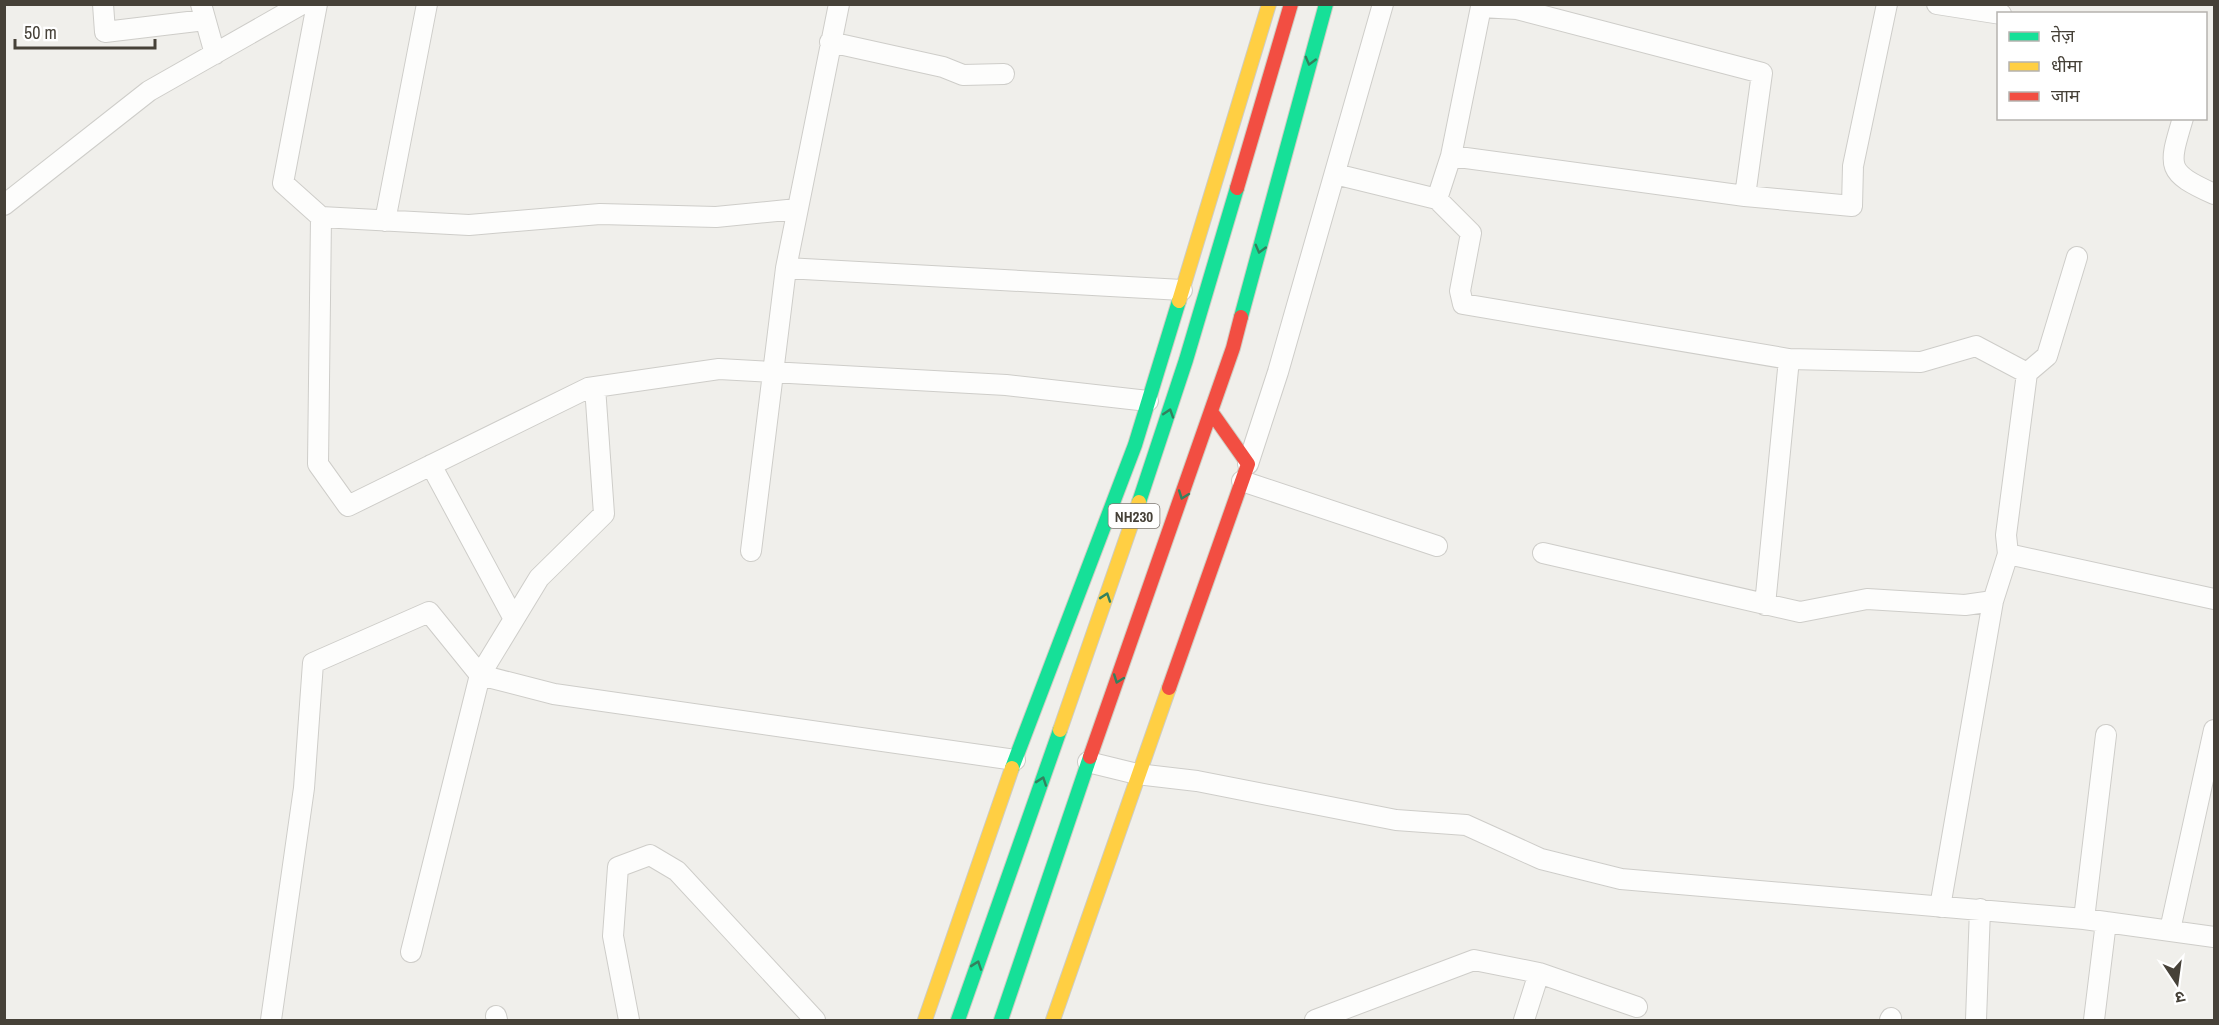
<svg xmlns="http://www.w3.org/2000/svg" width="2219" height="1025" font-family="'Archivo Narrow','Noto Sans Devanagari',sans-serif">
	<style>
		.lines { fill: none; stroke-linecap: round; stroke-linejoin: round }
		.street-casing { stroke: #cecdc9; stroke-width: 22 }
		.fast-casing { stroke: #ceccc2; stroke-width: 16 }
		.slow-casing { stroke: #ceccc2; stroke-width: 16 }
		.jam-casing { stroke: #ceccc2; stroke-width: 16 }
		.street { stroke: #fdfdfc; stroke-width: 20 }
		.fast { stroke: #16e098; stroke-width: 14 }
		.slow { stroke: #ffcf43; stroke-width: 14 }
		.jam { stroke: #f24e42; stroke-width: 14 }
		.oneway { stroke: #33815e }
		.labels { text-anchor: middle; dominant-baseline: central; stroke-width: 4.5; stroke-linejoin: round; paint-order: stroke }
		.shield { fill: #fff; stroke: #7e7a74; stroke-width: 1.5 }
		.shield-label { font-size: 15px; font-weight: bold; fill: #464138 }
	</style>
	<rect width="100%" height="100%" fill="#f0efeb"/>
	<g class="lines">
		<defs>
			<path id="street" d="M103,4L105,32L205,20
				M201,4L215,54
				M317,4L283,183L321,217L469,225L600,214L716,217L797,209
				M1937,4L2001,14
				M830,42L943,67L963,75L1004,74
				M2183,118C2168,168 2166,172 2214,194
				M1451,156L1745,196L1852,206L1853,166L1887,4
				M1335,174L1437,199L1471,233L1460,291L1463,304L1789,359L1921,362L1976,346L2027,373
				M1437,199L1451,156L1481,7L1517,9L1762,73L1745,196
				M4,205L149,91L302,4
				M321,217L318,464L348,506L588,388L719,369L1006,385L1148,401
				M385,221L427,4
				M786,268L1182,290
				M1248,464L1278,372L1383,4
				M431,465L514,619
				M1242,481L1437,546
				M751,551L786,268L839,4
				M1543,553L1800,612L1867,599L1965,605L1993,601
				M2008,554L2214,599
				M1765,605L1789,359
				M1088,762L1137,774L1197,781L1396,820L1466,825L1541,859L1621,879L2084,919L2214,937
				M1940,907L1993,601L2008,554L2006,535L2027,373L2047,356L2077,257
				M2084,919L2106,735
				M2170,930L2214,730
				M411,952L480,675L539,578L604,514L595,387
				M1539,973L1637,1007
				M496,1016L497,1020
				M271,1020L304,788L313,663L429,612L480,675L554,694L1015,760
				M629,1020L613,936L618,867L650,855L677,871L815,1020
				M1315,1020L1474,960L1539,973L1524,1020
				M1890,1020L1891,1018
				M1976,1020L1980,909
				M2094,1020L2106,922"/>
			<path id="fast" d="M1241,317L1326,4
				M1139,502L1186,360L1237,188
				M1012,768L1135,445L1179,301
				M958,1020L1060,730
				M1001,1020L1090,757"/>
			<path id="slow" d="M1179,301L1269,4
				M1060,730L1139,502
				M925,1020L1012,768
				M1053,1020L1169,688"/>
			<path id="jam" d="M1237,188L1291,4
				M1169,688L1248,464L1212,413
				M1090,757L1233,348L1241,317"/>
		</defs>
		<use href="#street" class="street-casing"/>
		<use href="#fast" class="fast-casing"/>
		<use href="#slow" class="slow-casing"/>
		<use href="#jam" class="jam-casing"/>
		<use href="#street" class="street"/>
		<use href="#fast" class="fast"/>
		<use href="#slow" class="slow"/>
		<use href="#jam" class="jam"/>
	</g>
	<defs><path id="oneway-chevron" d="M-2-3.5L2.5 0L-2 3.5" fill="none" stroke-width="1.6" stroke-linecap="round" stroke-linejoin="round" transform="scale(1.5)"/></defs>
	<g class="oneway">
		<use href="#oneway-chevron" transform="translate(1310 61) rotate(105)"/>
		<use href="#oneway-chevron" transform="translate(1260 249) rotate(105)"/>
		<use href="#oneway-chevron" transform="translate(1169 413) rotate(-72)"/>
		<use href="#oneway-chevron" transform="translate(1183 495) rotate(110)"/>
		<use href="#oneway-chevron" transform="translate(1106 597) rotate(-71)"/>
		<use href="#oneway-chevron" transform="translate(1118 679) rotate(110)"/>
		<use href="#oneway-chevron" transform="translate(1042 781) rotate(-71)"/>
		<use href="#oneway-chevron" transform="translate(977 965) rotate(-71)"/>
	</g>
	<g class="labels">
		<rect class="shield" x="1108.5" y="504" width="51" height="24" rx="4.5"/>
		<g class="shield-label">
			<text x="1134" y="516">NH230</text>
		</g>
	</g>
	<rect width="2219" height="1025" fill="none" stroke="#464138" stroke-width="12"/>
	<rect x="1997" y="12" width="210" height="108" fill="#ffffff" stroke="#b5b3af" stroke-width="1.5"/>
	<rect x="2009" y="32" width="30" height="9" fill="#16e098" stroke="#b5b3af" stroke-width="1.5"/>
	<text x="2051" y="42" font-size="18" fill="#464138">तेज़</text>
	<rect x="2009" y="62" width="30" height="9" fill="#ffcf43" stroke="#b5b3af" stroke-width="1.5"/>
	<text x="2051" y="72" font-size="18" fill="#464138">धीमा</text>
	<rect x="2009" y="92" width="30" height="9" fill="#f24e42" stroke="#b5b3af" stroke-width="1.5"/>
	<text x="2051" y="102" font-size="18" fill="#464138">जाम</text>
	<g transform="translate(2177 983) rotate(167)" stroke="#ffffff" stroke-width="4.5" paint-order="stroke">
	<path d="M0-4.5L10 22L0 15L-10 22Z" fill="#464138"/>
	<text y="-9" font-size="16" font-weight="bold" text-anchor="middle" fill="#464138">उ</text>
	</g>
	<path d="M15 39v9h140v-9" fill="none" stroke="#464138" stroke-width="3"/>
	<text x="24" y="39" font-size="18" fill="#464138" stroke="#ffffff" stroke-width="4.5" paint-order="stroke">50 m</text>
</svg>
